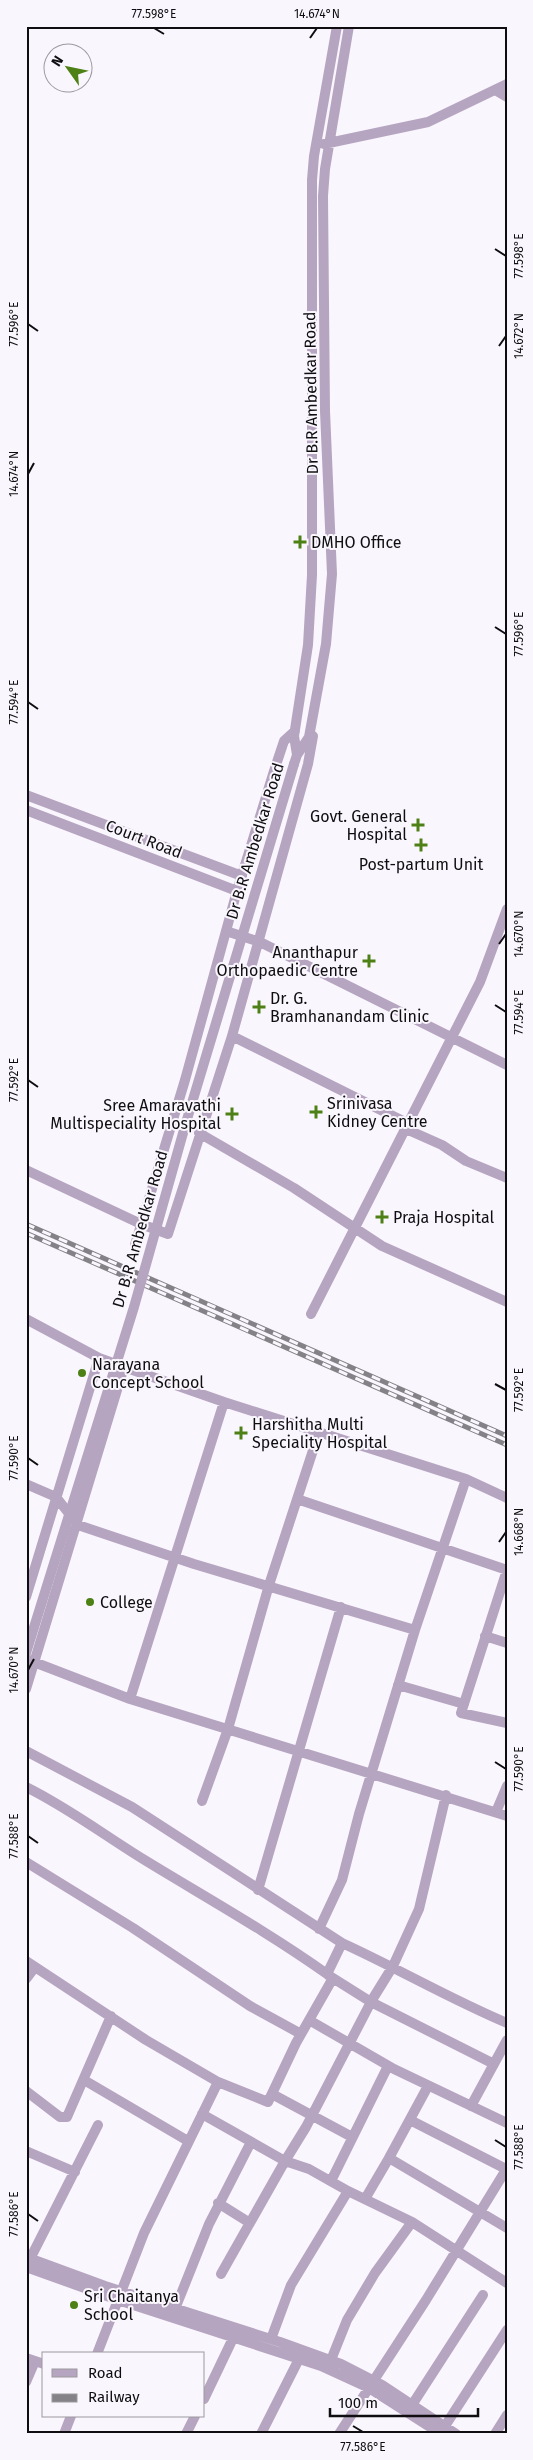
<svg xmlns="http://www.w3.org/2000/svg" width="533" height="2460" font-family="'Fira Sans',sans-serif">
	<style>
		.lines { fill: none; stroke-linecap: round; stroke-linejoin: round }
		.minor { stroke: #b6a5c0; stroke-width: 10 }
		.rail-casing { stroke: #858287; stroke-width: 5 }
		.rail { stroke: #faf6fd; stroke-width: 3; stroke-dasharray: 9; stroke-linecap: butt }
		.minor-bridge { stroke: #b6a5c0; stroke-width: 10 }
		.ticks { fill: none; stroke: #0f0d10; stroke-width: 2 }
		.poi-dot { fill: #4d8115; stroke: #faf6fd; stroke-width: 2 }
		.labels { text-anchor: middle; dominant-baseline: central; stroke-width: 4; stroke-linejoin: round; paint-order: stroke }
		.street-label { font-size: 16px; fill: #0f0d10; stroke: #faf6fd }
		.poi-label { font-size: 16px; fill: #0f0d10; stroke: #faf6fd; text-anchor: start }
		.neatline { fill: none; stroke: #0f0d10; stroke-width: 2 }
		.ticks-label { font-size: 12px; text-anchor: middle; fill: #0f0d10 }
	</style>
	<rect width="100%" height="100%" fill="#faf6fd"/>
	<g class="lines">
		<path class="minor" d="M495,90L507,97
			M324,144L428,122L507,84
			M297,755L309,737L326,644L332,574L325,411L323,196L325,169L349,26
			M294,764L297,755L294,736L308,645L312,575V180L314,156L337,26
			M26,795L242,876
			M26,810L237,891
			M226,931L260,942L507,1065
			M232,1036L409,1124
			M406,1129L442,1145L466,1161L507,1178
			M199,1133L294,1188L382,1246L507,1302
			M26,1170L141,1224L168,1234L232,1036L308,764L313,736
			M135,1245L185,1080L237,891L274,771L284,741L295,731
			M311,1314L480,982L507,909
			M26,1319L99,1358L124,1367L224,1402L466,1479L415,1630
			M466,1479L507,1498
			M26,1484L56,1497L78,1525L194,1564L415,1630L359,1814L342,1880L319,1929
			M297,1499L507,1570
			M507,1570L461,1713L507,1723
			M26,1597L99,1358
			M485,1636L507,1643
			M26,1659L130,1699L507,1816
			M398,1685L464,1704
			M26,1689L124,1367
			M130,1699L224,1402
			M26,1751L132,1807L342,1943
			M26,1787C67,1807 104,1835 143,1859C205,1897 268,1932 327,1974L342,1943C397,1968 450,1999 507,2023
			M202,1801L228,1729L269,1585L319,1432
			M496,1812L507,1786
			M26,1862L133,1928L250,2006L301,2034
			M258,1890L341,1607
			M26,1961L146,2040L218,2082
			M328,1975L371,2002L494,2064
			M26,1979L35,1967
			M309,2020L394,2069L507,2123
			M84,2080L188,2141
			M26,2091L60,2117H67L111,2016
			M272,2094L352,2137
			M471,2106L507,2040
			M202,2114L285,2161L221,2274
			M410,2120L506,2169
			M26,2151L75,2172
			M389,2158L428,2086
			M331,2181L388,2066
			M348,2191L309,2169L285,2161L306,2127L372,2000L393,1966L419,1909L446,1795
			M365,2199L389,2158L507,2228
			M218,2203L250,2223
			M412,2222L507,2283
			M26,2257L105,2286L280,2342L341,2364L382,2385L456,2434
			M30,2259L98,2125
			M26,2267L118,2300L321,2366L369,2388L441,2434
			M175,2309L209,2224L251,2142
			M271,2339L291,2285L348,2191L412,2222L375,2273L347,2320L331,2360
			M97,2354L144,2233L218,2082L268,2102L296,2043L333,1978
			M26,2358L44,2364
			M26,2382L35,2361
			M204,2399L236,2332
			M412,2405L483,2295
			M445,2426L507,2330
			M64,2434L71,2416
			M186,2434L195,2416
			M261,2434L299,2359
			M339,2434L426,2300L507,2168
			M495,2434L507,2415"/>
		<defs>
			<path id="rail" d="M26,1224L507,1436
				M26,1233L507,1445"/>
		</defs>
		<use href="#rail" class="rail-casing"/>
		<use href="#rail" class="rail"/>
		<path class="minor-bridge" d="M26,1653L134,1307L185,1126L294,764"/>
	</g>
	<path class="ticks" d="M154,28L164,34M310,38L317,28M495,249L506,256M28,324L38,331M499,346L506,336M28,474L34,463M495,627L506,634M28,702L38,709M499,944L506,934M495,1005L506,1012M28,1080L38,1087M495,1384L506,1390M28,1458L38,1465M499,1542L506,1532M28,1670L34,1659M495,1762L506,1769M28,1836L38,1843M495,2140L506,2147M28,2214L38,2221M353,2426L363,2432"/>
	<g class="poi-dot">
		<path d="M297.5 534.5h5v5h5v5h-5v5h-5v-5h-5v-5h5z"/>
		<path d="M415.5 817.5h5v5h5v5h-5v5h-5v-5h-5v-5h5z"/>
		<path d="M418.5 837.5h5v5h5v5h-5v5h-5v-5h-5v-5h5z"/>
		<path d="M366.5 953.5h5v5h5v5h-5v5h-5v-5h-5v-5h5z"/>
		<path d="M256.5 999.5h5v5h5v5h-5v5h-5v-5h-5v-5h5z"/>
		<path d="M313.5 1104.5h5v5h5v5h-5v5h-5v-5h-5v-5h5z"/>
		<path d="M229.5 1106.5h5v5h5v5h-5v5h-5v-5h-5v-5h5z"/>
		<path d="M379.5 1209.5h5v5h5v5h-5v5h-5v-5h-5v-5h5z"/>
		<circle cx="82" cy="1373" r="5"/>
		<path d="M238.5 1425.5h5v5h5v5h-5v5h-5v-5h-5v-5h5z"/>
		<circle cx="90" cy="1602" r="5"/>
		<circle cx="74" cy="2305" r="5"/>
	</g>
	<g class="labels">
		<g class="street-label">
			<text transform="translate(311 393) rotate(-91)">Dr B.R Ambedkar Road</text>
			<text transform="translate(144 839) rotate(21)">Court Road</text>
			<text transform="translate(255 841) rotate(-73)">Dr B.R Ambedkar Road</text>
			<text transform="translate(140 1229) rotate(-74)">Dr B.R Ambedkar Road</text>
		</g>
		<g class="poi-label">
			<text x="311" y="542">DMHO Office</text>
			<text x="407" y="816" text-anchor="end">Govt. General<tspan x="407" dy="18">Hospital</tspan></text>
			<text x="421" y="864" text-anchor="middle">Post-partum Unit</text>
			<text x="358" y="952" text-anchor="end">Ananthapur<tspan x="358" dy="18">Orthopaedic Centre</tspan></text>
			<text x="270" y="998">Dr. G.<tspan x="270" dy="18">Bramhanandam Clinic</tspan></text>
			<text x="327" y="1103">Srinivasa<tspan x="327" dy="18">Kidney Centre</tspan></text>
			<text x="221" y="1105" text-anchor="end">Sree Amaravathi<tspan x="221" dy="18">Multispeciality Hospital</tspan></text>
			<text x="393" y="1217">Praja Hospital</text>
			<text x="92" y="1364">Narayana<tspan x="92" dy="18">Concept School</tspan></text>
			<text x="252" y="1424">Harshitha Multi<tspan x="252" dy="18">Speciality Hospital</tspan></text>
			<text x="100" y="1602">College</text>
			<text x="84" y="2296">Sri Chaitanya<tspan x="84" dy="18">School</tspan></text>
		</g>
	</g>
	<rect width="533" height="2460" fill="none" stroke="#faf6fd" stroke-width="55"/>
	<rect x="42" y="2352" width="162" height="65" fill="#faf6fd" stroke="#9c999e"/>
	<rect x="52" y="2369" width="25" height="8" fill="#b6a5c0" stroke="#9c999e"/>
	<text x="88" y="2378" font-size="15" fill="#0f0d10">Road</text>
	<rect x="52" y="2394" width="25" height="8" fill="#858287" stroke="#9c999e"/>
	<text x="88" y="2402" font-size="15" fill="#0f0d10">Railway</text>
	<g transform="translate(68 68) rotate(303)"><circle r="24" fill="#faf6fd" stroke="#9c999e"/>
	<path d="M0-4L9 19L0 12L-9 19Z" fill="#4d8115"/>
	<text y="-8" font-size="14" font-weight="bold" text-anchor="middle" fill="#0f0d10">N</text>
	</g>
	<path d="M330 2408v8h148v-8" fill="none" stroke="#0f0d10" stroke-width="2.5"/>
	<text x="338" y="2408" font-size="15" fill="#0f0d10" stroke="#faf6fd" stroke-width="4" paint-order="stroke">100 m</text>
	<rect x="28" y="28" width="478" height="2404" class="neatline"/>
	<g class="ticks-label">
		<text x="154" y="18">77.598°E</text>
		<text x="317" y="18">14.674°N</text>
		<text transform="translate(519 256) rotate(-90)" y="4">77.598°E</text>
		<text transform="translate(14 324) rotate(-90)" y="4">77.596°E</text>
		<text transform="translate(519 336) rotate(-90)" y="4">14.672°N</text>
		<text transform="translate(14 474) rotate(-90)" y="4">14.674°N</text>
		<text transform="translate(519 634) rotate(-90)" y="4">77.596°E</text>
		<text transform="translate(14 702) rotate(-90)" y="4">77.594°E</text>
		<text transform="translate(519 934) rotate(-90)" y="4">14.670°N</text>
		<text transform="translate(519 1012) rotate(-90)" y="4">77.594°E</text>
		<text transform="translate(14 1080) rotate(-90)" y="4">77.592°E</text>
		<text transform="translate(519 1390) rotate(-90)" y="4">77.592°E</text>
		<text transform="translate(14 1458) rotate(-90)" y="4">77.590°E</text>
		<text transform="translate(519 1532) rotate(-90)" y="4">14.668°N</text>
		<text transform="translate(14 1670) rotate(-90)" y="4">14.670°N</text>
		<text transform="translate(519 1769) rotate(-90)" y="4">77.590°E</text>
		<text transform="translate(14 1836) rotate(-90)" y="4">77.588°E</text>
		<text transform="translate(519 2147) rotate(-90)" y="4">77.588°E</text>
		<text transform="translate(14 2214) rotate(-90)" y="4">77.586°E</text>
		<text x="363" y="2451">77.586°E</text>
	</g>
</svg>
